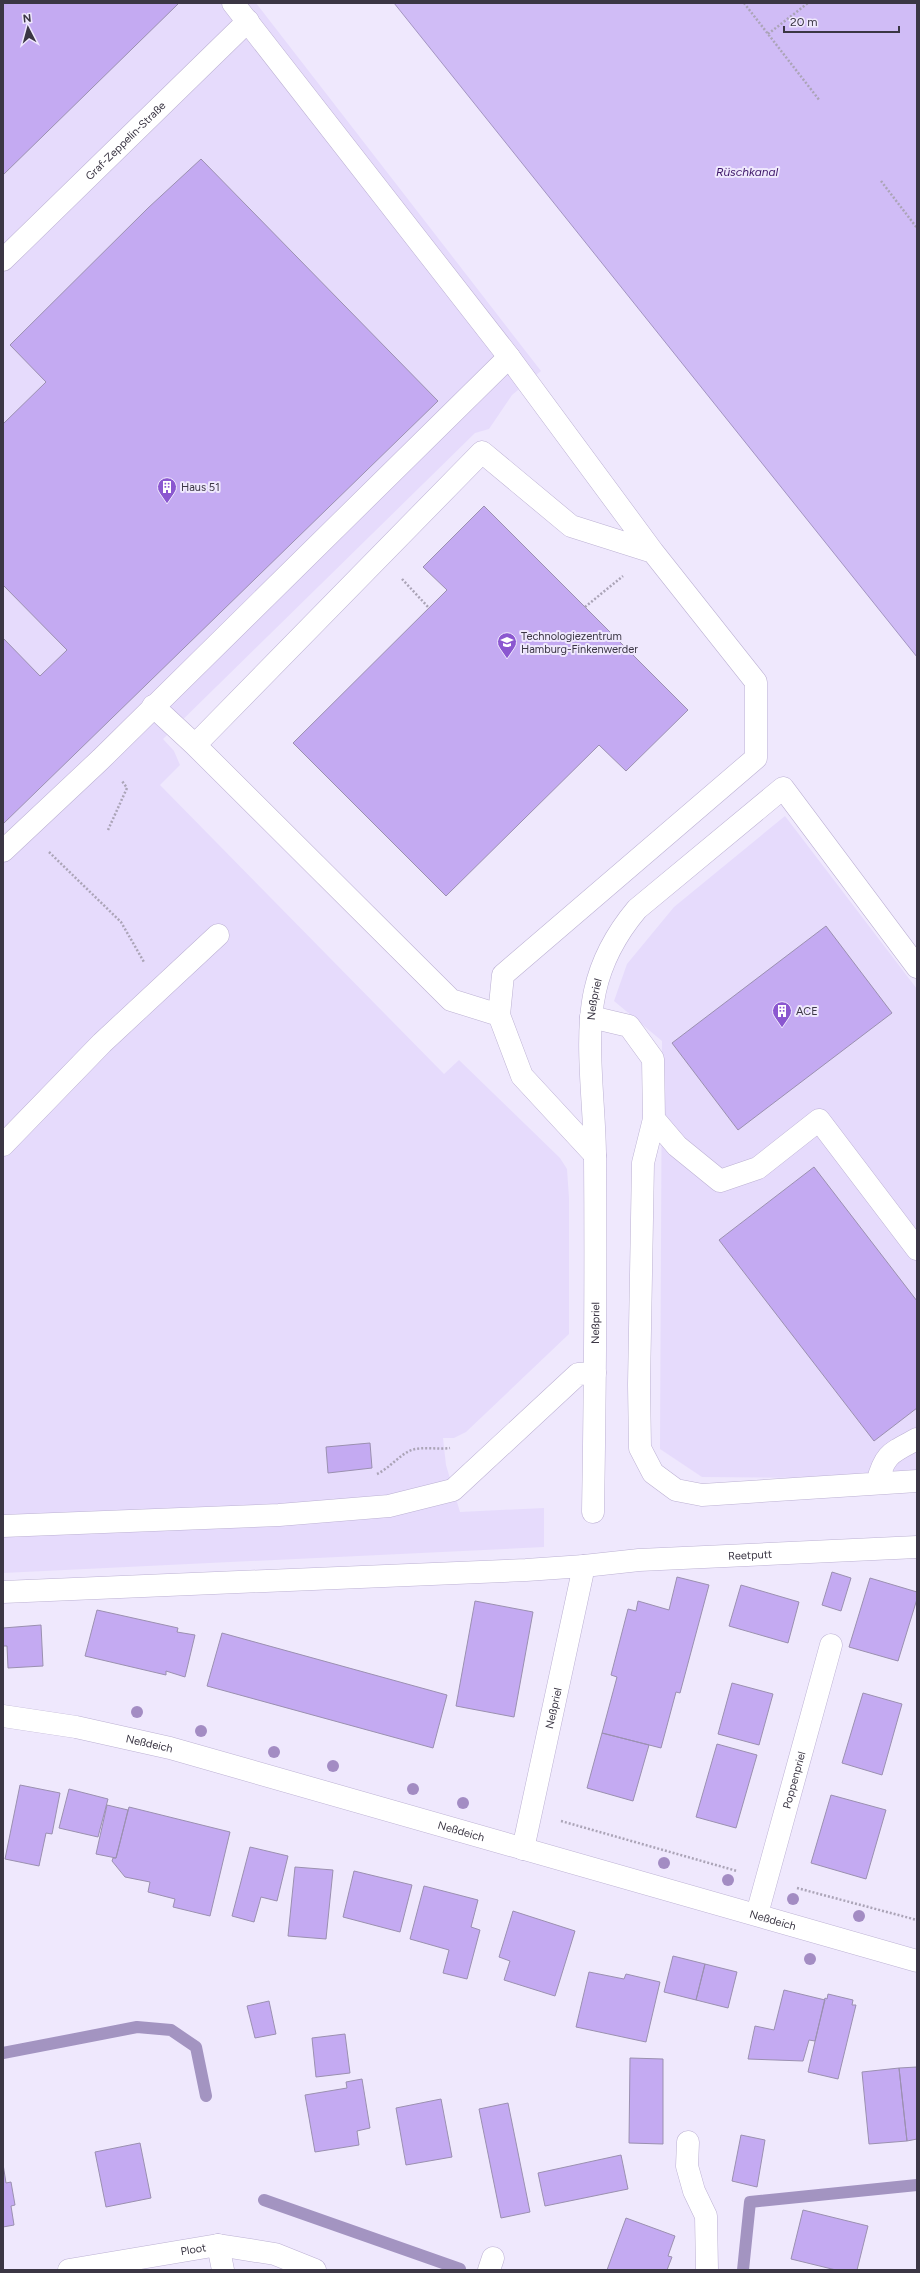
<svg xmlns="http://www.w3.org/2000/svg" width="920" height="2273" font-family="Figtree,sans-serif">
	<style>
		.built { fill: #e6dbfc }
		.water { fill: #d0bcf6; stroke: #a394c1 }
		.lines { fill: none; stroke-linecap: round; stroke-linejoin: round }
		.stream { stroke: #a394c1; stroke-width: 12 }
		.building { fill: #c4aaf2; stroke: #9b90b0 }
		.service-casing { stroke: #bcb1d3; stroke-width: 23 }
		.minor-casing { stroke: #bcb1d3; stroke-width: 23 }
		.tertiary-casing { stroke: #bcb1d3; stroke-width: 23 }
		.path { stroke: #aba4b7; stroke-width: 2.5; stroke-dasharray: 2 2; stroke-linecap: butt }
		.service { stroke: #fff; stroke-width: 22 }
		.minor { stroke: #fff; stroke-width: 22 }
		.tertiary { stroke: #fff; stroke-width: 22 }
		.tree { fill: #a38cc3 }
		.labels { text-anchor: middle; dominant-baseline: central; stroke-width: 4; stroke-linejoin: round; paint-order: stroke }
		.street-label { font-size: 11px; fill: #3b3644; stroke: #efe8fd }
		.poi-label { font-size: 11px; fill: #3b3644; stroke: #efe8fd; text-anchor: start }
		.water-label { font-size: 12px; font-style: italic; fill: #3e1769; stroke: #efe8fd }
	</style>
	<rect width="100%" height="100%" fill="#efe8fd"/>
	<path class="built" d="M3,3H256L541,371L512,395L489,429L475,433L163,739L174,751L180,765L160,785L444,1074L459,1060L560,1158L567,1169L569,1198V1334L466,1432L454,1438H443L446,1465L460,1512L544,1508V1547L3,1573Z
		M785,816L917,989V1473L806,1478L702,1477L660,1449L662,1041L614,1001L627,964L674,907Z"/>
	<path class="water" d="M394,3H917V657Z"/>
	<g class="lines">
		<path class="stream" d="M3,2053L137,2027L171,2030L196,2047L206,2096
			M264,2200L460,2269
			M743,2270L750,2202L917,2185"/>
	</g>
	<path class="building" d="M3,3H179L3,175Z
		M201,159L438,401L3,824V638L40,676L67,650L3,585V424L46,382L10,345L148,208Z
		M484,506L688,710L626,771L599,745L446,896L293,743L447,590L423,567Z
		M826,926L892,1013L738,1130L672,1043Z
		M814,1167L917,1301V1408L874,1441L719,1240Z
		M370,1443L372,1468L328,1473L326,1447Z
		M832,1572L851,1578L841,1611L822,1605Z
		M677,1577L709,1585L680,1693L676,1692L661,1748L602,1733L617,1677L611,1675L628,1609L636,1611L638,1601L669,1610Z
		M870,1578L917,1592V1599L898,1661L849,1647Z
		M741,1585L799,1602L788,1643L729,1626Z
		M475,1601L533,1612L514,1717L456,1706Z
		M97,1610L178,1628L177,1632L195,1635L185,1677L166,1671V1675L85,1656Z
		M41,1625L43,1666L8,1668L7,1646H3V1628Z
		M222,1633L447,1695L433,1748L207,1686Z
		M732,1683L773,1694L759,1745L718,1734Z
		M863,1693L902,1704L882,1775L842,1763Z
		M602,1733L649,1745L633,1801L587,1788Z
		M717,1744L757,1755L736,1828L696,1817Z
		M20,1785L60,1793L52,1834L46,1833L39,1866L5,1859Z
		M69,1789L108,1799L98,1837L59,1828Z
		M831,1795L886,1810L866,1879L811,1863Z
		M107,1805L128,1810L116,1858L96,1854Z
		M129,1807L230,1832L210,1916L173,1907L175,1899L148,1892L150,1882L125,1877L112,1861L113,1858H116Z
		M250,1847L288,1856L277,1901L261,1897L254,1922L232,1916Z
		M295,1867L333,1870L326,1939L288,1936Z
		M354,1871L412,1885L400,1932L343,1917Z
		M424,1886L478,1900L471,1927L480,1930L467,1979L443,1973L449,1950L410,1939Z
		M513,1911L575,1931L555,1996L504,1980L510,1961L499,1957Z
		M673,1956L705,1964L696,2000L664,1992Z
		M705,1964L737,1972L728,2008L696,2000Z
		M589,1972L624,1979L626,1974L660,1982L646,2042L576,2027Z
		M784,1990L825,2000L815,2041L809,2040L803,2061L748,2059L755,2026L774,2030Z
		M828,1994L853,2000L852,2005H856L838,2079L808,2072L825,1998L827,1999Z
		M269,2001L276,2034L255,2038L247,2006Z
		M345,2034L350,2073L316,2077L312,2038Z
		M630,2058L663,2059V2144L629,2143Z
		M917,2067V2139L907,2141L899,2068Z
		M899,2068L907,2141L869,2144L862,2072Z
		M362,2079L370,2128L357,2131L359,2145L315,2152L305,2095L347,2088L346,2082Z
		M441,2099L452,2157L406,2165L396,2108Z
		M508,2103L530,2212L501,2218L479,2109Z
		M741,2135L765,2140L757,2187L732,2181Z
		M140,2143L151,2198L106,2207L95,2152Z
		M621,2155L628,2189L545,2206L538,2173Z
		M3,2164L6,2183L11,2182L15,2205L11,2206L14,2225L3,2227Z
		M803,2210L868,2226L857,2270H836L791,2259Z
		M626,2218L675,2236L668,2256L672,2257L667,2270H607Z"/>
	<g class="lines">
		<defs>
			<path id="service" d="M233,3L509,357L653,552
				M153,706L195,745
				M499,1015L451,1000L195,745L482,452L571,526L653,552L756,682V758L503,975L499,1015L522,1076L595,1155
				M591,1017L629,1026L653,1059L654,1119L677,1146L720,1181L758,1168L819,1120L917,1249
				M654,1119L643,1163L639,1385L640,1448L653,1473L676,1490L702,1495L917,1481
				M3,1145L102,1043L218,935
				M877,1483C885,1453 891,1453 917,1439
				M3,1592L526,1570L584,1566
				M688,2142L687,2166L694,2191L706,2216L707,2270
				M489,2270L493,2258"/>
			<g id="minor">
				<path id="s1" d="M3,260L248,21"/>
				<path d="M3,851L101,759L509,357"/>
				<path id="s2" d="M593,1512C595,1394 596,1276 595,1157C595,1106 584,1040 595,991C602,959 616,934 637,909L783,788L917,967"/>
				<path d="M3,1526L279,1515L389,1506L453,1490L578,1374L595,1373"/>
				<path id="s3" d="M523,1849L584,1566L639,1560L917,1547"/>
				<path id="s4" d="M757,1914L831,1645"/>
				<path d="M218,2245L223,2270"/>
				<path id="s5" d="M69,2270L218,2245L275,2254L315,2270"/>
			</g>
			<g id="tertiary">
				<path id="s6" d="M3,1716L76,1727L170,1748L917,1961"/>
			</g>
		</defs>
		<use href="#service" class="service-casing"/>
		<use href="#minor" class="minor-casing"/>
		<use href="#tertiary" class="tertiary-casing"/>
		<path class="path" d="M744,3L820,101
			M768,34L808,3
			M881,181L917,228
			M402,579L429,608
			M585,607L623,576
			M108,830L127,788L122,781
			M49,852L121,922L144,962
			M377,1474C390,1468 400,1454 412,1450C423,1446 438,1450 450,1448
			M561,1821L737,1871
			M797,1888L917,1920"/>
		<use href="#service" class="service"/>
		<use href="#minor" class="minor"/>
		<use href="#tertiary" class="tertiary"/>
	</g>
	<g class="tree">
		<circle cx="137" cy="1712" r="6"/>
		<circle cx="201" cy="1731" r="6"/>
		<circle cx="274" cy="1752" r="6"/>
		<circle cx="333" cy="1766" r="6"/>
		<circle cx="413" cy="1789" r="6"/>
		<circle cx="463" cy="1803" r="6"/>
		<circle cx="664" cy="1863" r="6"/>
		<circle cx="728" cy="1880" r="6"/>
		<circle cx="793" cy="1899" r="6"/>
		<circle cx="859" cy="1916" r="6"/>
		<circle cx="810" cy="1959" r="6"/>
	</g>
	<defs>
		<symbol id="building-pin" viewBox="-11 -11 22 30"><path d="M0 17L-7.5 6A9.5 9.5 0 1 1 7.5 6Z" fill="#8b57d0" stroke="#efe8fd"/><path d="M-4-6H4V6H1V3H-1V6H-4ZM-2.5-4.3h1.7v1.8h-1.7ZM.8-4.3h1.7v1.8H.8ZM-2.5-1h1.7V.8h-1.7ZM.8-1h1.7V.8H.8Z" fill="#fff"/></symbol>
		<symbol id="university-pin" viewBox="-11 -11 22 30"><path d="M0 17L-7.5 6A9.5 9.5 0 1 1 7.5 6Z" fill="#8b57d0" stroke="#efe8fd"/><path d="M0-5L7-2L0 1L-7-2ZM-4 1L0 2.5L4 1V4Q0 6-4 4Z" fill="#fff"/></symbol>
	</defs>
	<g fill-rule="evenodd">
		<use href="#building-pin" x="156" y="476" width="22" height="30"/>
		<use href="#university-pin" x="496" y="631" width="22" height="30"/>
		<use href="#building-pin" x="771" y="1000" width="22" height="30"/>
	</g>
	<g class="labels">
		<g class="street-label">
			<text stroke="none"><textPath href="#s1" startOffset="171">Graf-Zeppelin-Straße</textPath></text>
			<text stroke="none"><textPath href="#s2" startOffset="513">Neßpriel</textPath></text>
			<text stroke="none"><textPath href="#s2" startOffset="189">Neßpriel</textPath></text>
			<text stroke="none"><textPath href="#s3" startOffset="456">Reetputt</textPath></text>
			<text stroke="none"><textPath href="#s3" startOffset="144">Neßpriel</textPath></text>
			<text stroke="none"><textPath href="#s6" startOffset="149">Neßdeich</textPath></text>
			<text stroke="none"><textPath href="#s4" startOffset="139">Poppenpriel</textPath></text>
			<text stroke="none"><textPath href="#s6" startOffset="473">Neßdeich</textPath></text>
			<text stroke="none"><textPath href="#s6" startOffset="797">Neßdeich</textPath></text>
			<text stroke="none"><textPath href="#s5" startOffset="126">Ploot</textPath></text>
		</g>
		<g class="poi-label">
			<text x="181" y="487">Haus 51</text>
			<text x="521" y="636">Technologiezentrum<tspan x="521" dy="13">Hamburg-Finkenwerder</tspan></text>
			<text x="796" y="1011">ACE</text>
		</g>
		<g class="water-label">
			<text x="747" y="172">Rüschkanal</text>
		</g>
	</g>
	<rect width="920" height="2273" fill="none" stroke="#3b3644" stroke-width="8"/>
	<g transform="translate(28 28) rotate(354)" stroke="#efe8fd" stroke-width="3" paint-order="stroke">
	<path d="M0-3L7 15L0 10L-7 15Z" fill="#3b3644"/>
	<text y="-6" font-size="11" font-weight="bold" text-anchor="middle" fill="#3b3644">N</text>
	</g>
	<path d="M784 26v6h115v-6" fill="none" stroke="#3b3644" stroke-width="2"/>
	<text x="790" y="26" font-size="12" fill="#3b3644" stroke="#efe8fd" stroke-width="3" paint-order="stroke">20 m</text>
</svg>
